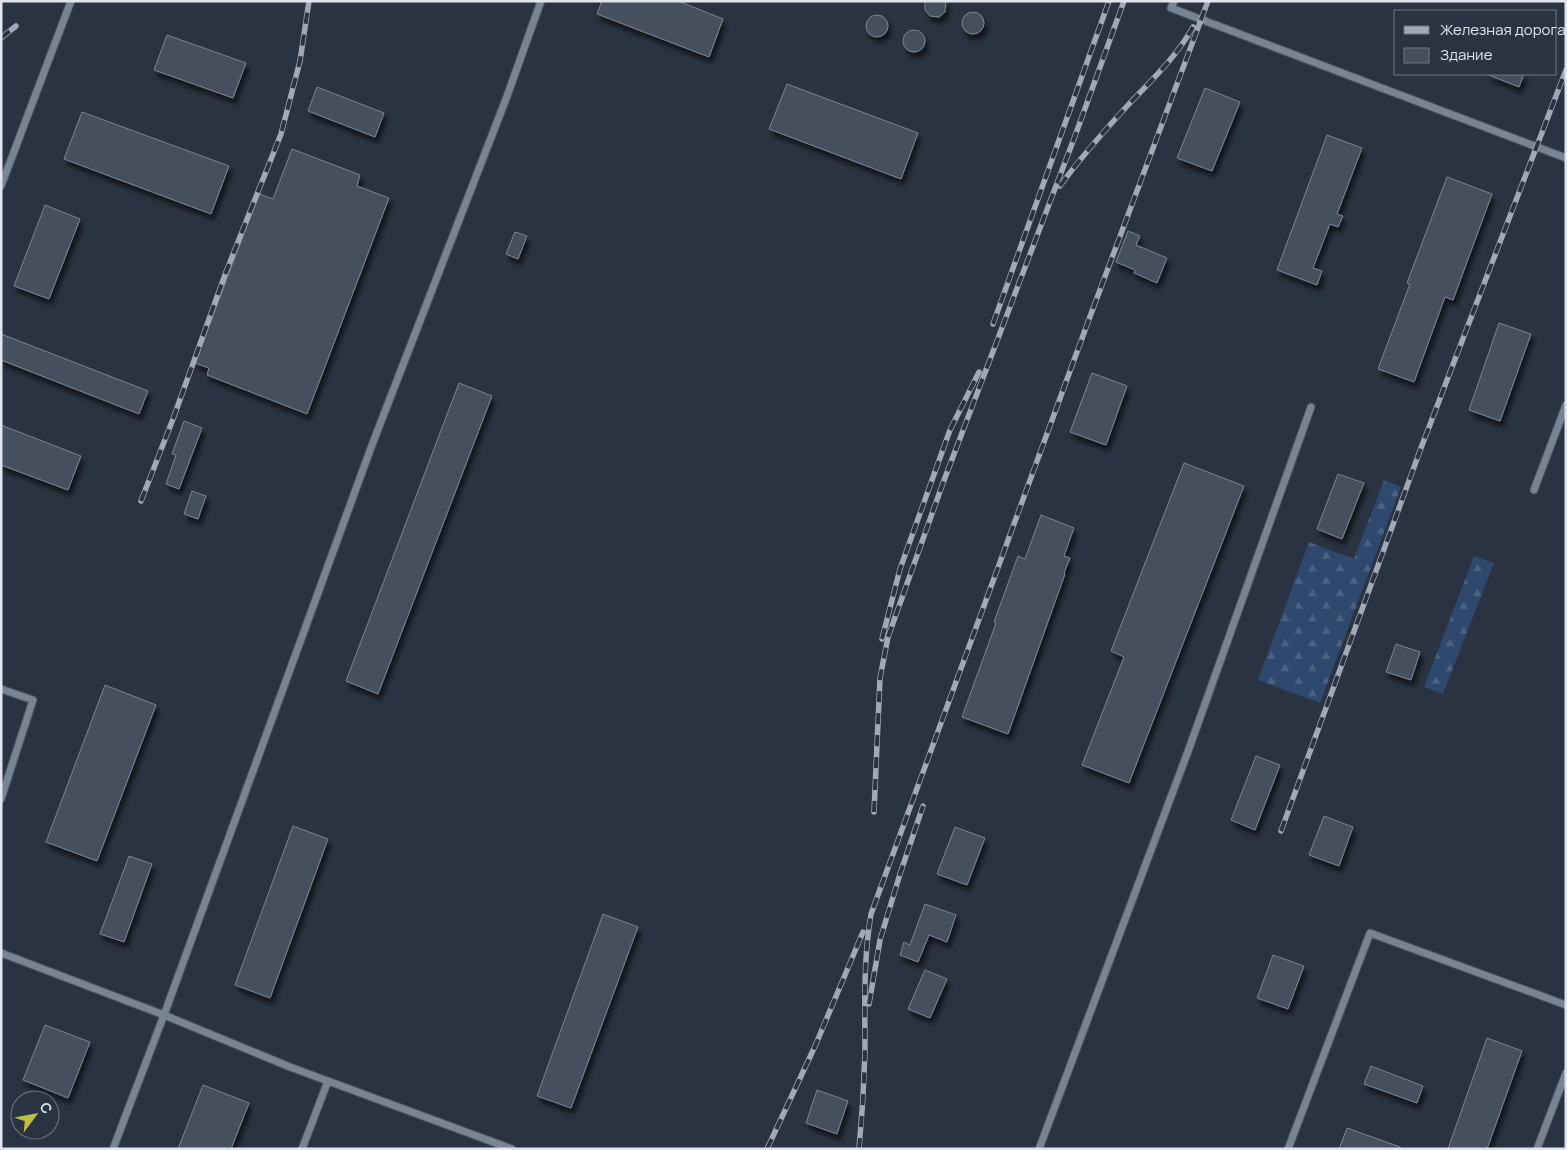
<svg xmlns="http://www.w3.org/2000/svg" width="1567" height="1150" font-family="Manrope,sans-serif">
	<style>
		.forest { fill: url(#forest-firs) }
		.building { fill: #454f5d; stroke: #7b8696; filter: url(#shadow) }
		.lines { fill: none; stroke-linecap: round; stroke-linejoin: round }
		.service-casing { stroke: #48505b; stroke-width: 9 }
		.service { stroke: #788393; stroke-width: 7 }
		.rail-casing { stroke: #a3a9b4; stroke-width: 5.5 }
		.rail { stroke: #2a3341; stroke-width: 4; stroke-dasharray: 11; stroke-linecap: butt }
	</style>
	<defs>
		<pattern id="forest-firs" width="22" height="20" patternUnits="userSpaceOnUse" patternTransform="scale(1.25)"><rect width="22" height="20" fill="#2f486d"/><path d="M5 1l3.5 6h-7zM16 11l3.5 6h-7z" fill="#4d6282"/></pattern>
		<filter id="shadow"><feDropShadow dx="3" dy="5.5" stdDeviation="2.5" flood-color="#0009"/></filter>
	</defs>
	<rect width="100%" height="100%" fill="#2a3341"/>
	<path class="forest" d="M1384,480L1401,487L1320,703L1258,680L1309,542L1354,559Z
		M1474,556L1494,563L1443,694L1424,687Z"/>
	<path class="building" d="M602,1H678L723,19L709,57L597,14Z
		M925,1H946L945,12L939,17L930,16L925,10Z
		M962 23a11 11 0 1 1 22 0a11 11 0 1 1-22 0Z
		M866 26a11 11 0 1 1 22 0a11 11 0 1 1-22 0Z
		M903 41a11 11 0 1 1 22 0a11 11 0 1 1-22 0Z
		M167,35L246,63L233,98L154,70Z
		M1486,74H1524L1519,87Z
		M787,84L918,133L901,179L769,129Z
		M317,87L384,113L375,137L308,111Z
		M1205,88L1240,102L1212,171L1177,158Z
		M82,112L229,166L211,214L64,159Z
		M1327,135L1362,148L1337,214L1343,216L1338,227L1330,224L1313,268L1322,271L1317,285L1277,270Z
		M292,149L360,175L357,186L389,198L307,414L207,375L209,368L195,363L259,194L273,199Z
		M1447,177L1492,194L1453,300L1445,297L1414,382L1378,369L1410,284L1407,283Z
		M45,205L80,219L49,299L14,286Z
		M1128,231L1140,236L1136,245L1167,258L1157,283L1134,273L1135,270L1116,262Z
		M515,232L527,236L518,259L506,254Z
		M1499,323L1531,334L1500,421L1469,410Z
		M1,334L148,391L139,414L1,360Z
		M1092,373L1127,386L1106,445L1070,432Z
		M459,383L492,396L378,694L346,681Z
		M184,421L202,428L179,489L166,484L176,455L172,454Z
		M1,425L81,456L68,490L1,465Z
		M1184,463L1244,486L1129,783L1082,765L1124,657L1111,651Z
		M1338,474L1364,483L1342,539L1317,529Z
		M192,491L206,496L198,519L184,514Z
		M1041,515L1074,528L1064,556L1070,558L1064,573L1065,574L1008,734L962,717L996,623L994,622L1018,556L1025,559Z
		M1396,644L1420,652L1411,680L1386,672Z
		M105,685L156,705L97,861L46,842Z
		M1256,756L1280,765L1255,830L1231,820Z
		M1324,816L1353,827L1339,866L1309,855Z
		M293,826L328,839L270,998L235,985Z
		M955,827L985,838L967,885L937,874Z
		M129,856L152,864L124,942L100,934Z
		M925,904L956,915L947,942L929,935L918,962L900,955L904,942L910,945Z
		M603,914L638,927L571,1108L537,1096Z
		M1273,955L1304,966L1288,1009L1257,998Z
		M925,970L947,979L930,1018L908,1009Z
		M45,1025L90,1042L68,1098L23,1080Z
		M1487,1038L1522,1051L1487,1149H1448Z
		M1371,1066L1423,1086L1417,1103L1364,1084Z
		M203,1085L249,1103L231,1149H178Z
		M817,1090L848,1101L837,1134L806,1123Z
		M1347,1128L1400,1147V1149H1339Z"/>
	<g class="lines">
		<defs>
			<path id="service" d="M1174,1L1171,8L1566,158
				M1,186L71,1
				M1534,490L1566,405
				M1,689L33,700L1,799
				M1,953L164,1015L372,445L506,99L541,1
				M113,1149L164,1015L290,1067L512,1149
				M302,1149L328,1081
				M1039,1149L1190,746L1311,407
				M1288,1149L1370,933L1566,1005
				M1537,1149L1566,1073"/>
		</defs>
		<use href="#service" class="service-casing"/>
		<use href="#service" class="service"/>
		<defs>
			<path id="rail" d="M1,38L16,26
				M1060,186C1081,157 1105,130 1129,104C1152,80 1177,56 1193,27
				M993,324L1109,1
				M141,501L173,419L226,272L281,134L300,61L309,1
				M882,639L900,569L950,430L979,372
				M874,812L880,678L888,637L943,483L1075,136L1124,1
				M1281,831L1421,448L1566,70
				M869,1004L880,940L900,874L923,806
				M767,1149L816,1044L863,932
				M859,1149C862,1117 864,1085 865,1052C865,1005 863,962 871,914L1088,322L1208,1"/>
		</defs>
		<use href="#rail" class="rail-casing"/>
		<use href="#rail" class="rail"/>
	</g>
	<rect width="1567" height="1150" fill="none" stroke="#e0e5ee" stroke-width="5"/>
	<rect x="1394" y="10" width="162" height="65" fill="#2a3341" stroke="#737a86"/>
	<rect x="1404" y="26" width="25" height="8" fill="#a3a9b4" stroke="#737a86"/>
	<text x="1440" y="35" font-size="15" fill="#e0e5ee">Железная дорога</text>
	<rect x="1404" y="48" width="25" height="15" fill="#454f5d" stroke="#737a86"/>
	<text x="1440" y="60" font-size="15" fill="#e0e5ee">Здание</text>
	<g transform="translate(35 1115) rotate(58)"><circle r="24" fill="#2a3341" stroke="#737a86"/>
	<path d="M0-4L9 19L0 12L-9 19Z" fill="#bfbe41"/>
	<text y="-8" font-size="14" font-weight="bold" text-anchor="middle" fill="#e0e5ee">С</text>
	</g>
</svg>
